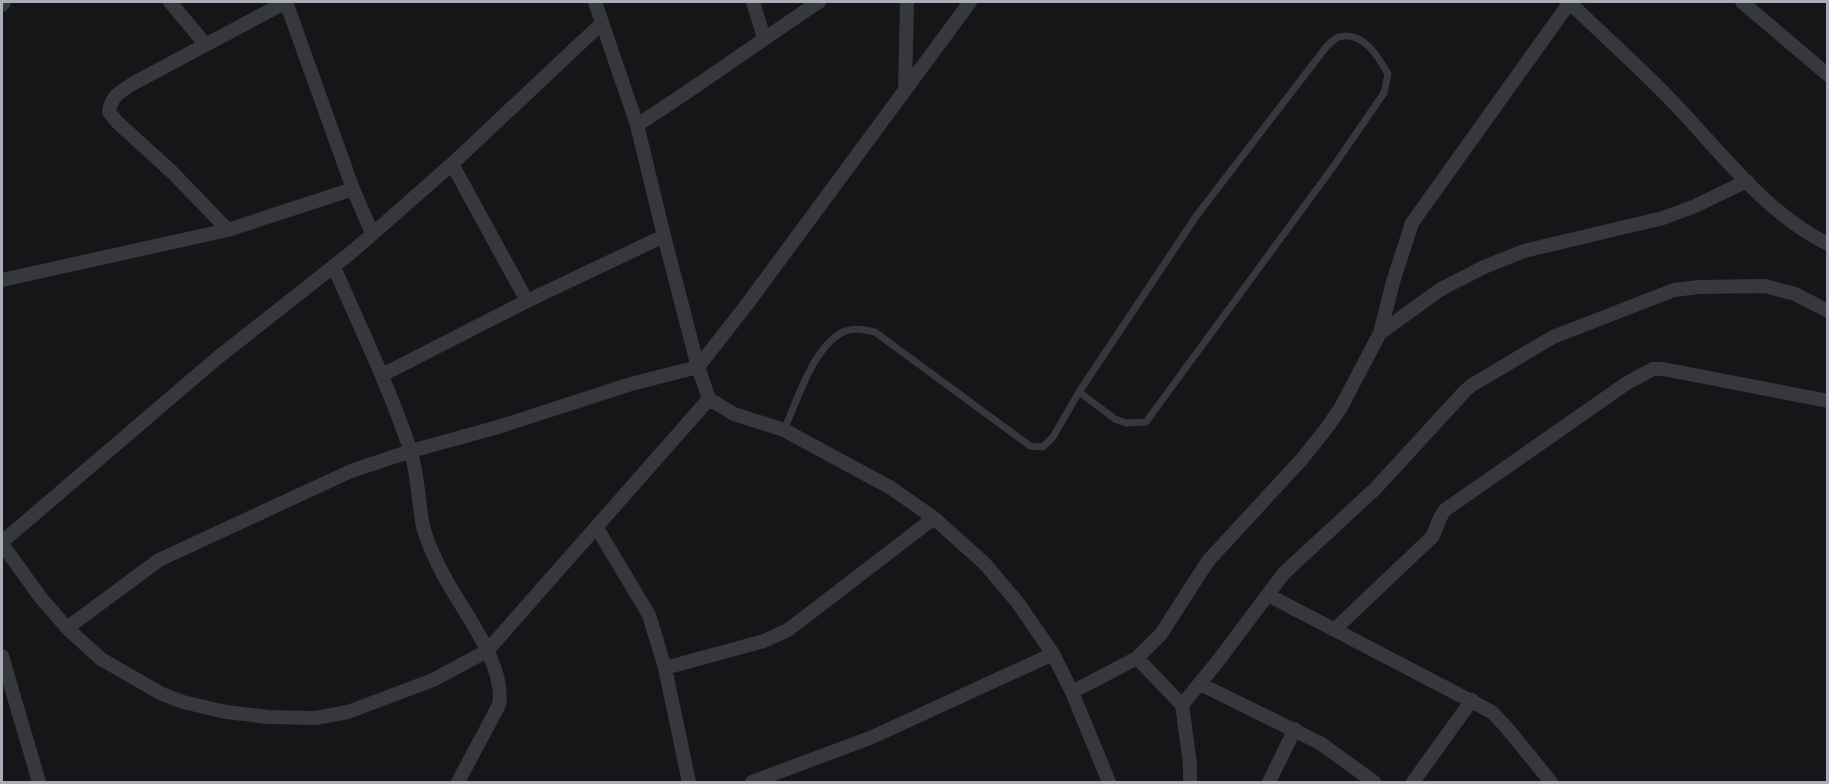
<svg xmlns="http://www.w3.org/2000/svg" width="1829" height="784" font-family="'Public Sans',sans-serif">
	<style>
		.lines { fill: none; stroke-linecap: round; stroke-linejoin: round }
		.lane { stroke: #37383d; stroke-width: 7 }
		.street { stroke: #37383d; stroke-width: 14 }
	</style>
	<rect width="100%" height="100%" fill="#161618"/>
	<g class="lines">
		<path class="lane" d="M784,430C797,401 813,347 843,332C854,327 864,330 875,332L1030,446L1043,447L1053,437L1079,392L1197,215L1327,46C1330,43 1335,38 1339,37C1363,30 1379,58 1388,74L1384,93L1333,167L1146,422L1126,423L1115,419L1079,392"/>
		<path class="street" d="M170,2L206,45
			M286,2L353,189L372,233
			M595,2L637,125L664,236L698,367L709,399L734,414L784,430L891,488L934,518L985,564L1018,603L1053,654L1072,692L1109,782
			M753,2L764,38
			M1569,2C1602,34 1637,65 1669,98C1719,149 1763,212 1828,244
			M1742,2L1828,75
			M2,5L4,2
			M905,91L907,2
			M637,125C699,86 758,42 819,2
			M452,164L527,301
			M228,230L172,172L117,122L109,112C111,96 121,91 134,83L286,2
			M334,267C360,327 389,387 410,449C418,473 418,501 423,526C427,542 436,561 444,576C463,612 506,664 499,705L458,782
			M2,280L228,230L353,189
			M1380,333L1441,289L1484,267L1524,251L1663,218L1695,206L1747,181
			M382,375L527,301L664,236
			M597,528L649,615L665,668L689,782
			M2,542L216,359L353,251L452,164L602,23
			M2,544L41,598L67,628L101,659L162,694L183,702L226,712L268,717L315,718L348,712L433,680L487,651L709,399
			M1268,595L1492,712L1507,728L1551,782
			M67,628L159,560L351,471L411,451L498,427L631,384L698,367L748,303L970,2
			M1334,630L1432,537C1437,528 1438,519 1445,510L1627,383L1653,369H1663L1828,401
			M2,656L39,782
			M1137,658L1182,705L1190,764V782
			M665,668L764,641L788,630L934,518
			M1200,684L1320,743L1374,782
			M1072,692L1137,658L1161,634L1208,561L1302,459L1326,429L1340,409L1380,333L1393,282L1412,223L1570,2
			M1182,705L1218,661L1284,573L1375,489L1465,391L1472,385L1553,337L1674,290L1699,287L1765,286L1795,294L1828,311
			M752,782L870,738L1053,654
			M1269,782L1295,729
			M1413,782L1472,700"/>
	</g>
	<rect width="1829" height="784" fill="none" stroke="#a8adb8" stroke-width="6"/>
</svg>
